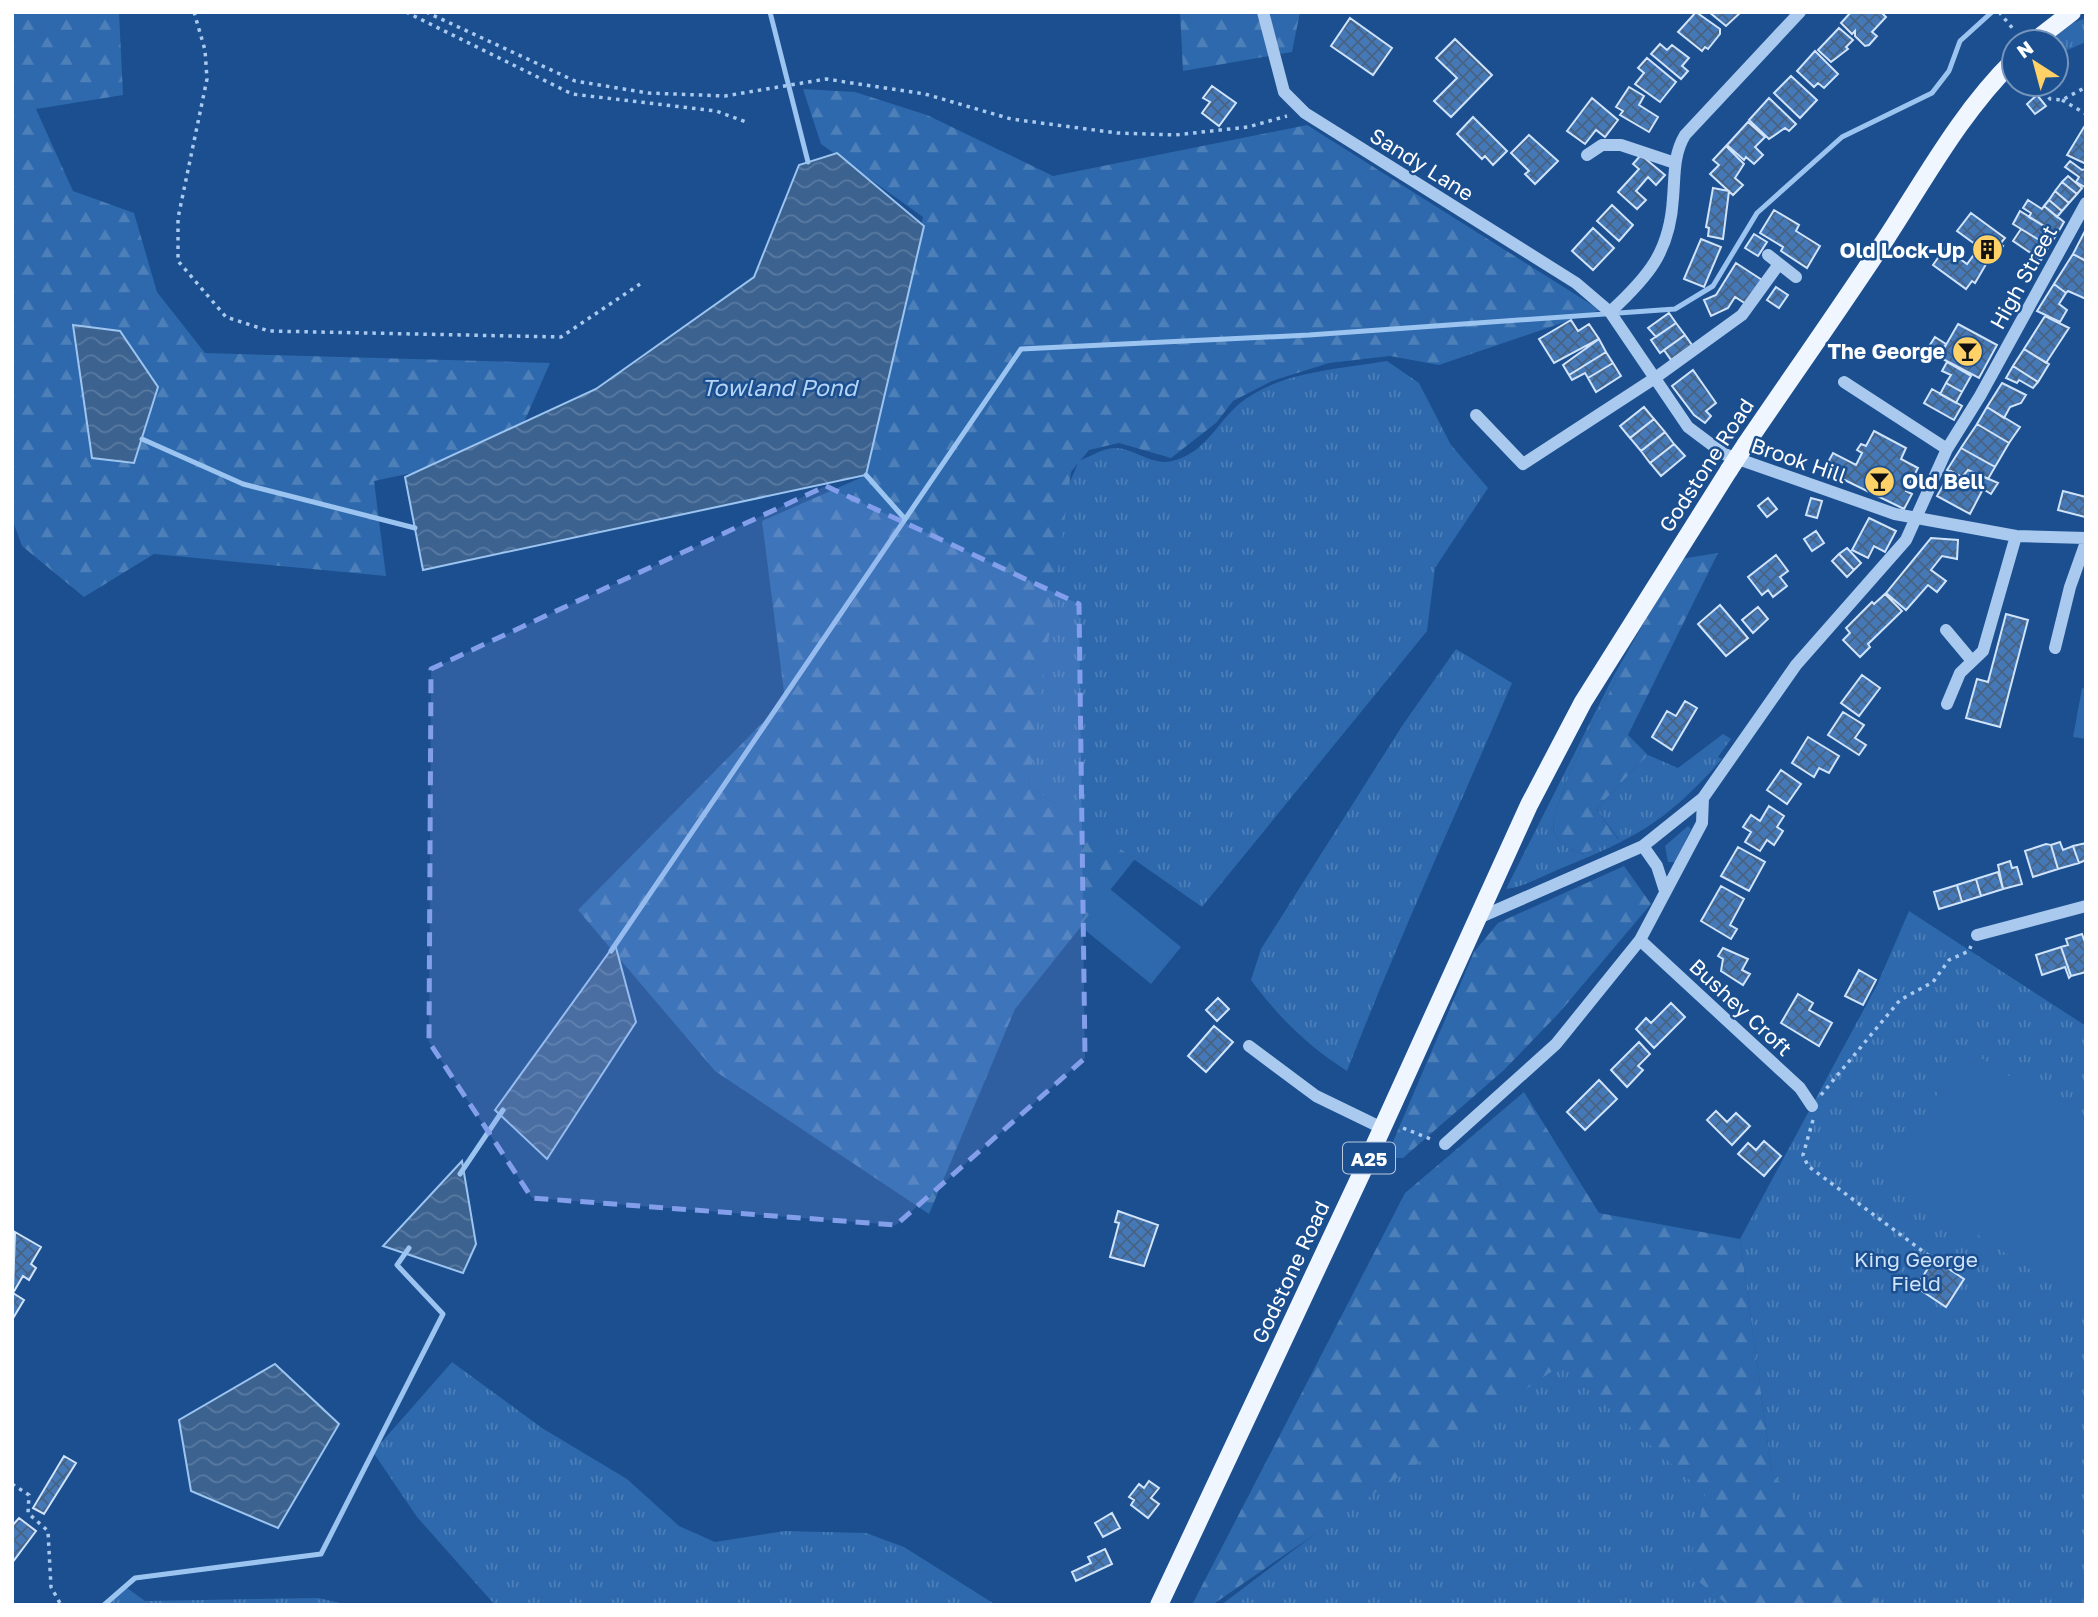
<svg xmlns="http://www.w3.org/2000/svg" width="2098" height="1617" font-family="'Golos Text',sans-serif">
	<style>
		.grass { fill: url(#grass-tufts) }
		.forest { fill: url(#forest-firs) }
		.pitch { fill: #2e69ad }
		.water { fill: url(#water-waves); stroke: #9cc4f0; stroke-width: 2 }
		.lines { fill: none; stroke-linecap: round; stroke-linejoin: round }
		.stream { stroke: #9cc4f0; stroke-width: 5 }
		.building { fill: url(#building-cross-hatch); stroke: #cfe3fa; stroke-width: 2 }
		.path { stroke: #a9c9ee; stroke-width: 3.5; stroke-dasharray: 3.5 5; stroke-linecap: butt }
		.minor { stroke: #a9c9ee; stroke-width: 12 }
		.major { stroke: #f0f6ff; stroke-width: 18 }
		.major-bridge { stroke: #f0f6ff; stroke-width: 18 }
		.marked { fill: #839eea; fill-opacity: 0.2; stroke: #839eea; stroke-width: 5; stroke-dasharray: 14 9; stroke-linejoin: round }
		.labels { text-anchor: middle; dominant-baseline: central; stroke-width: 5; stroke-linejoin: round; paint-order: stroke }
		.shield { fill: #1b4f8f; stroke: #bbcadd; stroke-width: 2 }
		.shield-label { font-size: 19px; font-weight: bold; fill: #fff }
		.street-label { font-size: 21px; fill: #fff; stroke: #1b4f8f }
		.poi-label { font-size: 21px; font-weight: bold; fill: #fff; stroke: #1b4f8f; text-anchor: end }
		.park-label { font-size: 21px; fill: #cfe3fa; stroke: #1b4f8f }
		.water-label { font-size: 23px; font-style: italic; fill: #b5d3f5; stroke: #1b4f8f }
	</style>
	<defs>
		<pattern id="grass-tufts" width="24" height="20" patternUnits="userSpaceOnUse" patternTransform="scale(1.75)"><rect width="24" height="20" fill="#2e69ad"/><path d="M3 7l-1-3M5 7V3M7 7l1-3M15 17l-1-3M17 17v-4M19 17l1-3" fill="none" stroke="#4d80b9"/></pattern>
		<pattern id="forest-firs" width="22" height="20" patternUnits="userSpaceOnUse" patternTransform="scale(1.75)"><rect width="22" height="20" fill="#2e69ad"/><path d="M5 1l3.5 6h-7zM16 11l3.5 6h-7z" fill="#4d80b9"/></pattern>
		<pattern id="water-waves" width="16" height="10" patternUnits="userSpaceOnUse" patternTransform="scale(1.75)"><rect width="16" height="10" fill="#3c6290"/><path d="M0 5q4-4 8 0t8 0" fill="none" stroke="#597aa1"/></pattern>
		<pattern id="building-cross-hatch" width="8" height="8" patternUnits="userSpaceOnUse" patternTransform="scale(1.75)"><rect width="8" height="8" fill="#4478b7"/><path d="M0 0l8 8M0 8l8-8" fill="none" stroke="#486282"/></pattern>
	</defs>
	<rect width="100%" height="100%" fill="#1b4f8f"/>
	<path class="grass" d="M2086,18V42L2056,55V42H2048L2070,24Z
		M1387,361L1419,383L1451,445L1488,488L1435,568L1427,631L1202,907L1029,786L1055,516L1079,461C1089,457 1104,448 1114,448C1137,448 1152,468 1176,460C1206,451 1217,423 1239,404C1277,372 1339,369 1387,361Z
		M1456,649L1512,683C1457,812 1398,940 1347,1071C1308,1046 1279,1018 1251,980L1261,949L1402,726Z
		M1613,677L1616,679C1603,706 1544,812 1555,836C1560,845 1572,850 1582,854L1619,839L1596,809L1648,755L1678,768L1723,734L1731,739L1718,757L1722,759C1667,821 1638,837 1562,868C1544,875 1524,887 1506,889Z
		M1688,826L1691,829L1675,862H1668L1665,846Z
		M1909,911L2086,1026V1605H1873L1772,1473L1740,1239L1877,985Z
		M1565,1345L1860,1605H1221Z
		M452,1362L542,1428L627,1479L679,1526L715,1542L785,1531L866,1533L904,1547L996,1605H495L417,1517L373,1452Z
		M127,1588L145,1601L318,1598L349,1605H107Z"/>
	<path class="forest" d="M119,12L123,95L36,109L73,191L134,213L157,292L205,353L550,363L511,452L374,481L386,576L154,554L84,597L22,546L12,519V13Z
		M1180,12H1300L1292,52L1183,71Z
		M803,89L855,92L927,115L1053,176L1307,125L1600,310L1439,365L1390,356L1329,363L1272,381L1233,401L1216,423L1171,458L1119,443L1089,450L1071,472L1029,786L1135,859L1015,1009L929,1214L715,1071L578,910L785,700L762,521L867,475L923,217L821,144Z
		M1718,553L1628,735L1648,755L1596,809L1619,840L1582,854C1572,850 1560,845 1555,836C1544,812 1603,706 1616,679L1613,677L1680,559Z
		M1624,866L1651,904L1559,1013L1504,1070L1403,1158H1386L1474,952L1498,923Z
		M1524,1092L1599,1213L1740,1239L1772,1473L1881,1605H1728L1688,1573L1705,1494L1561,1365L1212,1605H1192L1405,1193Z"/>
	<path class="pitch" d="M2082,688L2086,689V739L2073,737Z
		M1110,889L1181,947L1151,984L1080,926Z
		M1967,1049L2086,1126V1306L1885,1174Z"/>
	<path class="water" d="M837,153L924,226L866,475L423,570L405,477L596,389L754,277L799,165Z
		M73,325L120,331L158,387L134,463L92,458Z
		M615,944L636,1022L547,1159L495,1110Z
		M462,1161L476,1244L463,1273L383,1246Z
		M275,1364L339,1424L278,1528L191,1491L179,1420Z"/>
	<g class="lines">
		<path class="stream" d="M770,12L808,162
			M142,439L243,484L415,528
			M866,475L905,519
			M611,951L1021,349L1309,335L1675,309L1713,286L1757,213L1842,137L1932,93L1949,71L1960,41L1992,12
			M460,1174L503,1110
			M104,1605L135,1578L321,1554L443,1314L397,1265L409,1248"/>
	</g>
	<path class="building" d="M1696,12L1720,29V34L1708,49L1705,47L1702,51L1678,32Z
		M1709,12H1741L1726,26Z
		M1851,12H1881L1886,17L1872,32L1877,36L1869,45L1865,46L1855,36V31L1852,34L1841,23Z
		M1350,18L1392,48L1373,75L1331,46Z
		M1839,28L1853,40L1846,47L1848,49L1831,62L1818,50Z
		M1455,39L1492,75L1451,117L1434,101L1457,78L1436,58Z
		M1660,44L1667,50L1672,45L1689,58L1682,66L1688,71L1681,79L1651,54Z
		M1815,51L1838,74L1824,88L1818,83L1814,87L1797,71Z
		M1647,58L1676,82L1660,102L1635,84L1644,73L1638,68Z
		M1791,76L1817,100L1800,118L1774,93Z
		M1212,86L1236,103L1219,126L1202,113L1210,102L1203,98Z
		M1629,87L1644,96L1639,105L1658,117L1649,132L1620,115L1623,111L1616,107Z
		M2037,95L2046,106L2035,114L2027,104Z
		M1592,98L1618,120L1605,137L1596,130L1585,144L1567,131Z
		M1769,98L1796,124L1789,131L1785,128L1769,139L1749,120Z
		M1473,117L1507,151L1493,165L1485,156L1482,159L1457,134Z
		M1748,122L1765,137L1755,147L1763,155L1754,164L1746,157L1744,160L1727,145Z
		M2084,127L2086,128V164L2067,155Z
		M1529,135L1558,161L1535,184L1525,174L1529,171L1511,153Z
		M1726,146L1744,164L1735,178L1743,185L1733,195L1710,174L1719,165L1713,160Z
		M1641,155L1665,175L1656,185L1648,177L1636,191L1646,200L1637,209L1618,192L1639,169L1633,164Z
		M2070,161L2082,170L2086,169L2085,187L2076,182L2079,177L2065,167Z
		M2068,176L2082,188L2077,194L2062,182Z
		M2062,182L2077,194L2069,203L2055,191Z
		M1713,188L1729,191L1723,239L1708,236L1709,228L1706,227Z
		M2055,191L2069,203L2062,211L2049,200Z
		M2028,200L2042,209L2044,206L2064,222L2057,234L2029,217L2031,213L2023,208Z
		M2049,200L2062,211L2057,217L2044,206Z
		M1612,205L1633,225L1619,241L1597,221Z
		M1774,210L1799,225L1796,231L1820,246L1807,268L1781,251L1783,247L1760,233Z
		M2020,211L2057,234L2049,246L2013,224Z
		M1971,213L2005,238L2000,244L2003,246L1995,256L1992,254L1975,283L1972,281L1966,289L1933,265L1945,248L1967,264L1976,252L1979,247L1957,231Z
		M1593,228L1614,248L1593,270L1572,251Z
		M2021,229L2049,246L2041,260L2013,241Z
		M2086,229V261L2073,254Z
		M1754,234L1767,242L1758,256L1745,248Z
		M1701,239L1721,247L1704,287L1684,279Z
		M2073,254L2086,261V299L2068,291L2066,293L2054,284Z
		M1736,263L1762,280L1746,304L1735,297L1728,308L1711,316L1704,300L1716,295Z
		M2054,284L2066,293L2059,304L2067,310L2060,322L2037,311Z
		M1776,287L1788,295L1779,308L1767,300Z
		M1669,313L1676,323L1656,337L1648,328Z
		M2045,316L2069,328L2046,363L2024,349Z
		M1571,320L1578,331L1589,324L1599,339L1554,363L1539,339Z
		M1676,323L1685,335L1660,353L1651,340Z
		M1958,324L1997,345L1979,378L1939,357Z
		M1685,335L1692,345L1671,360L1664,350Z
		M1935,337L1946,344L1939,355L1928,348Z
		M1599,339L1606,352L1569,375L1563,365Z
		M2024,349L2049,364L2038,382L2013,366Z
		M1606,352L1613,363L1588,378L1585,373L1572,380L1569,375Z
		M1947,362L1971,376L1962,392L1946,383L1951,375L1942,371Z
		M1613,363L1621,376L1596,392L1588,378Z
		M2013,366L2038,382L2033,388L2019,380L2017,383L2006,378Z
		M1693,370L1716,403L1706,411L1711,416L1705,423L1694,415L1672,386Z
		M1946,383L1962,392L1956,403L1940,394Z
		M2002,383L2026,395L2021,403L2010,407L2004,418L1987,407Z
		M1932,389L1962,406L1954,420L1924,403Z
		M1644,407L1654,419L1630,438L1620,426Z
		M1987,407L2020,427L2009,443L1977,424Z
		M1654,419L1665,432L1641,451L1630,438Z
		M1977,424L2009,443L1995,467L1961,448Z
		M1874,431L1906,448L1901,459L1918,468L1906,491L1912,494L1904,509L1824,470L1833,453L1856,465L1862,453L1857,450L1861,444L1866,446Z
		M1665,432L1674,444L1650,463L1641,451Z
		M1674,444L1685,456L1661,476L1650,463Z
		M1961,448L1995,467L1988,479L1968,470L1962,477L1947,470Z
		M1968,470L1998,483L1991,494L1983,489L1970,514L1937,496L1951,471L1962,477Z
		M2063,491L2086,497L2085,517L2058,510Z
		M1768,498L1777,509L1767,517L1758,506Z
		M1811,498L1822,501L1817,518L1806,515Z
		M1869,518L1896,531L1885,552L1874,546L1868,558L1852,550Z
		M1816,531L1824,543L1812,551L1804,539Z
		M1931,538L1958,540L1957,559L1942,556L1931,570L1946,581L1937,592L1928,585L1906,610L1886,593Z
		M1847,548L1861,563L1854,570L1839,554Z
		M1839,554L1854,570L1847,577L1832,561Z
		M1776,555L1788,571L1780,577L1787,586L1773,597L1768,590L1762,595L1748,577Z
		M1885,594L1902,611L1868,644L1870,647L1860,657L1843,640L1850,633L1846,628L1872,602L1874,604Z
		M1720,605L1748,638L1726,656L1698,624Z
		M1758,607L1768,619L1753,633L1742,620Z
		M2006,614L2028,620L2000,727L1966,718L1977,679L1988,682Z
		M1862,675L1880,688L1859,716L1841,703Z
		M1685,701L1697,708L1672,750L1652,737L1667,711L1676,716Z
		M1843,712L1864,725L1855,738L1866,745L1859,755L1828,735Z
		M1808,737L1839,756L1829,773L1819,768L1814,777L1792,763Z
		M1781,770L1801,784L1787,804L1767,790Z
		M1769,806L1784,816L1777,827L1783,831L1774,845L1767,840L1760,851L1745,842L1751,832L1743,827L1751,815L1760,821Z
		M2060,842L2063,850L2073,846L2079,863L2058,869L2051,845Z
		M2086,843V860L2079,863L2073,846Z
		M2046,844L2051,845L2058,869L2033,877L2025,851Z
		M1738,847L1765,862L1749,891L1721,876Z
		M2010,861L2012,868L2017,867L2022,884L2003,889L1998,865Z
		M1998,872L2003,889L1981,896L1976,879Z
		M1976,879L1981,896L1962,902L1957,885Z
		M1957,885L1962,902L1939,909L1934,892Z
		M1721,886L1744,899L1730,925L1737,929L1731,939L1701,921Z
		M2082,934L2086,945V972L2071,976L2061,947L2068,945L2066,939Z
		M2061,947L2071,976L2069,978L2065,967L2042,975L2036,955Z
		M1723,948L1748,959L1742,970L1750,974L1743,985L1721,971L1723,959L1718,956Z
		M1859,970L1876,980L1863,1005L1845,996Z
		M1798,994L1813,1003L1809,1010L1832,1023L1819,1046L1781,1023Z
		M1218,998L1229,1009L1217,1021L1206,1010Z
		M1671,1003L1685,1017L1654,1048L1636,1029L1646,1018L1651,1023Z
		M1214,1026L1233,1042L1206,1072L1188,1056Z
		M1639,1042L1650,1054L1638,1066L1643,1070L1627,1087L1611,1070Z
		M1599,1080L1617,1099L1585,1130L1567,1112Z
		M1716,1111L1727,1122L1736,1113L1750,1126L1732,1145L1707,1120Z
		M1764,1141L1781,1156L1764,1176L1738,1154L1748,1143L1756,1150Z
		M1118,1211L1158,1225L1144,1266L1110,1257L1119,1223L1115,1222Z
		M15,1232L41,1247L31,1264L36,1268L29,1280L23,1276L13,1293L24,1300L12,1320Z
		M1934,1259L1964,1279L1946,1307L1916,1287Z
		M64,1456L76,1463L44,1514L33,1508Z
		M1149,1481L1159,1488L1151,1498L1159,1504L1148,1518L1131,1505L1134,1500L1129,1497L1139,1484L1144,1488Z
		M1112,1513L1120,1528L1103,1537L1095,1523Z
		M19,1518L36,1531L12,1563V1526Z
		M1105,1549L1112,1564L1076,1581L1072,1572L1091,1563L1088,1557Z"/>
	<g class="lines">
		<path class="path" d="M194,12L205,50L207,79L178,218V261L226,317L269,331L561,337L640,284
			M406,12L572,94L716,111L749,123
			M426,12L575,81L648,93L725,96L826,79L925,94L1011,119L1117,133L1175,135L1248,127L1287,116
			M1999,12L2014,30
			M2038,84L2050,99L2062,100L2086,87
			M2062,100L2086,114
			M1821,1095L1900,1000L1933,982L1949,960L1969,951L1971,946
			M1813,1120L1803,1155L1808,1166L1932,1258
			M1403,1128L1433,1140
			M12,1484L29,1495L28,1513L48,1531L51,1587L61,1605"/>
		<path class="minor" d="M1263,12L1284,92L1305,113L1576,283L1610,312L1688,427L1724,454L1895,514L2016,536L2086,538
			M1587,155L1602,145H1621L1675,163
			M1768,255L1796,277
			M1610,312C1648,277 1670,252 1673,198C1675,176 1673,155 1685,135L1800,12
			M1844,382L1947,449
			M1476,415L1523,464L1655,378L1742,315L1779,264
			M1946,630L1972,661
			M2055,648L2070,587L2086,542
			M1947,704L1960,673L1983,651L2016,536
			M1643,846L1657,866L1665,891
			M1476,919L1643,846L1703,798L1796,665L1906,540L1947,449L1980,396L2086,203
			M1977,935L2086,906
			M1640,940L1800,1088L1812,1106
			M1249,1046L1316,1096L1382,1128
			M1445,1144L1556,1044L1640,940L1702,823L1703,798"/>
		<path class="major" d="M2033,42L2072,12
			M1746,444C1793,375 1841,307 1887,237C1926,177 1962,111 2014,60
			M1159,1605L1365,1166L1529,805L1583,702L1729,470"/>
		<path class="major-bridge" d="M1729,470L1746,444"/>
	</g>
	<path class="marked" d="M826,486L1079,604L1085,1058L896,1225L532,1198L429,1042L431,669Z"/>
	<defs>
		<symbol id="building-disc" viewBox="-11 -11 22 22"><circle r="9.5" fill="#ffd166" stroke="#1b4f8f"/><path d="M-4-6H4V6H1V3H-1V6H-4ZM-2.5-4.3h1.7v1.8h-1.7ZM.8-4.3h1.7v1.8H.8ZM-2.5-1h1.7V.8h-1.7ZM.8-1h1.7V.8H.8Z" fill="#111"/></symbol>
		<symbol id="bar-disc" viewBox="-11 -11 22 22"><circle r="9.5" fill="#ffd166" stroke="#1b4f8f"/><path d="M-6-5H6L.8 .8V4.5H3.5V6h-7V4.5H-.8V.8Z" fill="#111"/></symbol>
	</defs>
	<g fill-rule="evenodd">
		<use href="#building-disc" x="1970" y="232" width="35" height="35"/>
		<use href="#bar-disc" x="1950" y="334" width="35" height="35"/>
		<use href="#bar-disc" x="1862" y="464" width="35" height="35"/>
	</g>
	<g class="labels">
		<rect class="shield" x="1343" y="1142.5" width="52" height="31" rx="5"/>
		<g class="shield-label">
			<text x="1369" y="1158">A25</text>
		</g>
		<g class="street-label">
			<text transform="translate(1422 164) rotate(32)">Sandy Lane</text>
			<text transform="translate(2023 277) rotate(-61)">High Street</text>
			<text transform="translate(1799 460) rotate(19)">Brook Hill</text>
			<text transform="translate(1706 465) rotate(-57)">Godstone Road</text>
			<text transform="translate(1741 1007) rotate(43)">Bushey Croft</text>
			<text transform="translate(1290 1272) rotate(-65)">Godstone Road</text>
		</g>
		<g class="poi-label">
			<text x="1965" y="250">Old Lock-Up</text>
			<text x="1945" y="351">The George</text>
			<text x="1902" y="481" text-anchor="start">Old Bell</text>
		</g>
		<g class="park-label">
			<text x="1916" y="1259">King George<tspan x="1916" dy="24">Field</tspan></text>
		</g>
		<g class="water-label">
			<text x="779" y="387">Towland Pond</text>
		</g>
	</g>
	<rect width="2098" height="1617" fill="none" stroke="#ffffff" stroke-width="28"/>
	<g transform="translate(2035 63) rotate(324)"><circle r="33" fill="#1b4f8f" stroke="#7695bc" stroke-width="2"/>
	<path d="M0-5L12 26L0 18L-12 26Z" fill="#ffd166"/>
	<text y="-10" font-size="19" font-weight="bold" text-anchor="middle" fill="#ffffff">N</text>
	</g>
</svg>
